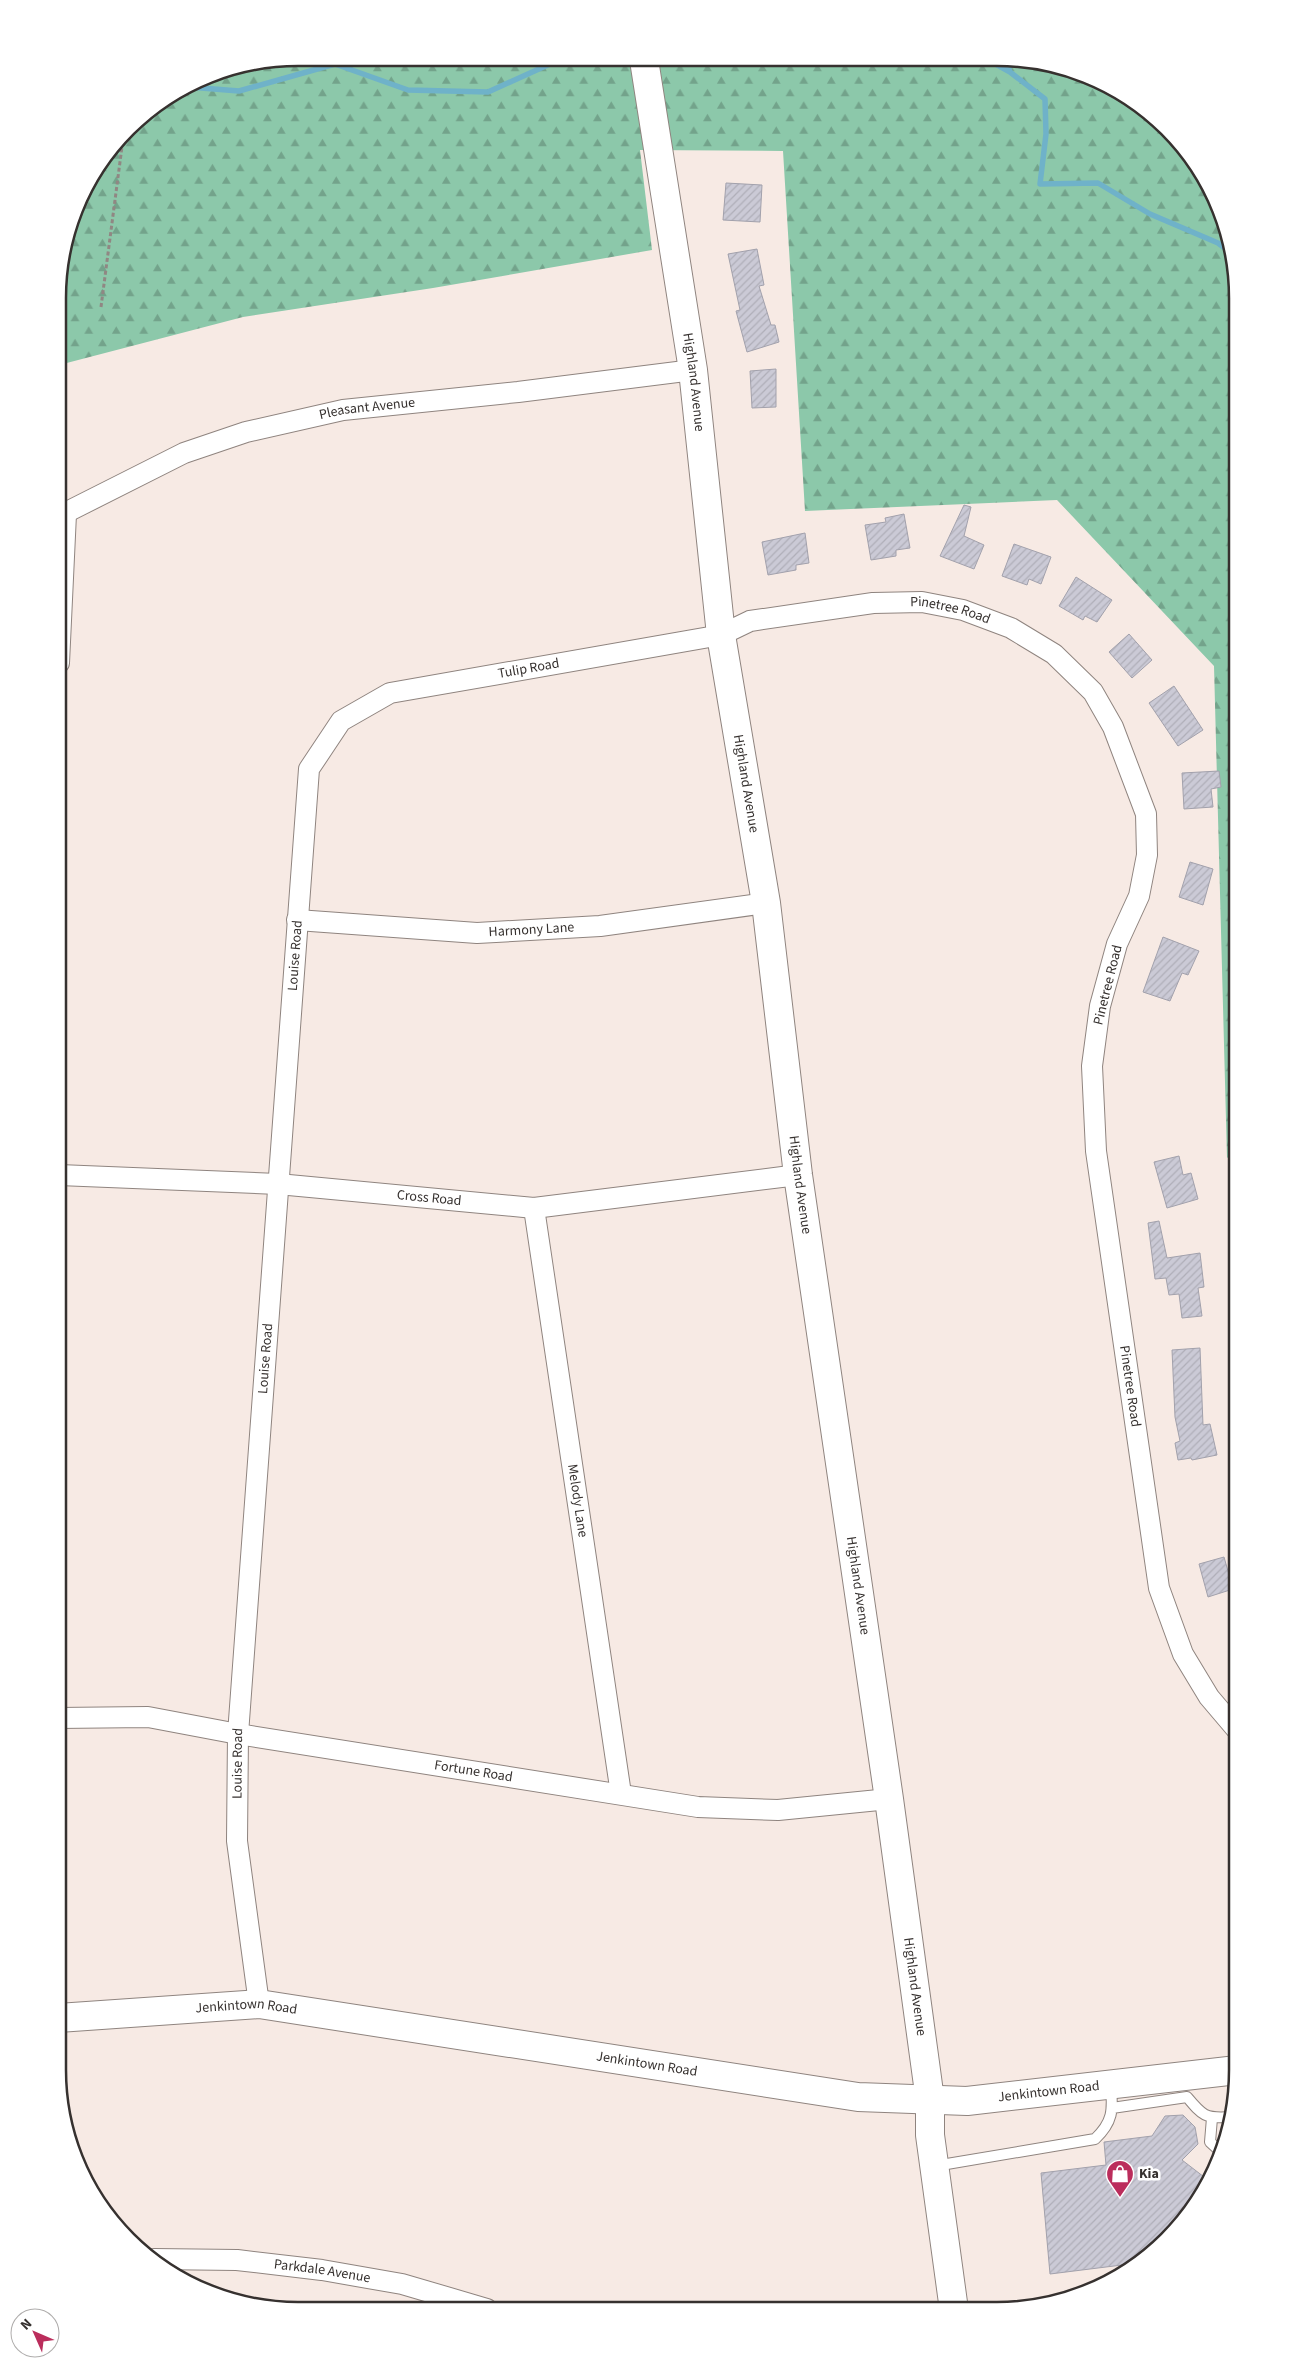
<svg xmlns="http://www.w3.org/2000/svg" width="1295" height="2368" font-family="'Source Sans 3',sans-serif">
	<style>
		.forest { fill: url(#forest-firs) }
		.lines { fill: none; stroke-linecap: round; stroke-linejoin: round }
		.stream { stroke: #6fb2c9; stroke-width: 5.5 }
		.building { fill: url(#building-hatch); stroke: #a2a1ac }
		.lane-casing { stroke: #8f847f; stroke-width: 12 }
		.street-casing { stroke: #8f847f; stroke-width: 22 }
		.secondary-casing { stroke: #8f847f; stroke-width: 30 }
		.path { stroke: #908783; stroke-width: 3; stroke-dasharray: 4 2.5; stroke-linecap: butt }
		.lane { stroke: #fff; stroke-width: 10 }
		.street { stroke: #fff; stroke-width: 20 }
		.secondary { stroke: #fff; stroke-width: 28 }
		.labels { text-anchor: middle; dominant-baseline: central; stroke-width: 5; stroke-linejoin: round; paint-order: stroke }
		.street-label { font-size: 14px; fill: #36312f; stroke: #fff }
		.poi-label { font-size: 14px; font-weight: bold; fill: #36312f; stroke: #fff; text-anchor: start }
		.rim { fill: none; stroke: #36312f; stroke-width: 2.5 }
	</style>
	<defs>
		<pattern id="forest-firs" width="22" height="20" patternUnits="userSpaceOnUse" patternTransform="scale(1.25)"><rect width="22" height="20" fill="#8cc8aa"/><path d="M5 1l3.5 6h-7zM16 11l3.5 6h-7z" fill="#73a38b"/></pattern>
		<pattern id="building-hatch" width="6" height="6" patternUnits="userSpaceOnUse" patternTransform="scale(1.25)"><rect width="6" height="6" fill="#cbcad6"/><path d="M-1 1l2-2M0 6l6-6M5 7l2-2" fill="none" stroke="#afaeb8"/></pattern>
	</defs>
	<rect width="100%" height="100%" fill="#f7eae4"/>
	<path class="forest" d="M299,58L1043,62L1103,82L1155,117L1197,164L1225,221L1237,299V1150L1227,1158L1214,666L1057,500L805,511L783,151L640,150L652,250L433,288L243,317L59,365L60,268L83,192L139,118L207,76Z"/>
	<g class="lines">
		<path class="stream" d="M992,62L1010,72L1045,99L1046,134L1040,184L1098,183L1150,214L1218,243L1230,252
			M1007,62L1010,72
			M189,87L239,91L335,64L408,90L488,92L561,59"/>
	</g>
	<path class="building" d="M726,183L762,185L760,222L723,220Z
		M757,249L764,285L759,286L771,325H775L779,342L747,352L736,311L740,310L728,254Z
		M776,369V407L752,408L750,371Z
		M964,505L971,507L964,536L984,545L974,569L940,556Z
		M904,514L910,548L896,550V556L871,560L865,525L886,522L885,518Z
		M805,533L809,563L796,565V570L768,575L762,542Z
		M1014,544L1051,557L1041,584L1029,579L1027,585L1002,576Z
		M1076,577L1112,600L1097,622L1085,616L1083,620L1059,606Z
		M1129,634L1152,660L1132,678L1109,652Z
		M1174,686L1203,730L1178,746L1149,703Z
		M1219,771L1221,787L1211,789L1213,807L1184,809L1182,773Z
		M1190,862L1213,869L1203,905L1179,897Z
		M1163,937L1199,951L1188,975L1182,973L1170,1001L1143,992Z
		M1179,1156L1183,1175L1191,1173L1198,1199L1167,1208L1154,1162Z
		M1159,1221L1167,1258L1200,1253L1204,1287L1198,1288L1202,1316L1182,1318L1179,1294L1169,1295L1166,1278L1155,1279L1148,1223Z
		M1200,1348L1203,1425L1210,1424L1217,1455L1192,1460L1191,1458L1178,1460L1175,1443L1180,1441L1175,1417L1172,1350Z
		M1224,1557L1233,1589L1208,1597L1199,1564Z
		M1183,2115L1195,2127L1198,2144L1182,2160L1208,2180L1187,2216L1138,2263L1050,2274L1041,2173L1106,2165L1104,2142L1152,2136L1165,2116Z"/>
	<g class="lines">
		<defs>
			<path id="lane" d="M1112,2108L1187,2097C1202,2115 1205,2119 1230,2117
				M1212,2118L1210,2142L1221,2152
				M935,2166L1095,2139C1113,2122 1113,2110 1111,2087"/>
			<g id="street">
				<path id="s1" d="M59,516L184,453L246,432L343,410L518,392L693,370"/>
				<path d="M59,663L66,514"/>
				<path id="s2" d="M297,920L477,933L600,926L766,903"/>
				<path id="s3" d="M59,1175L278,1184L534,1208L798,1175"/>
				<path id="s4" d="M534,1208L621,1794"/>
				<path id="s5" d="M58,1718L148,1717L238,1734L698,1807L778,1810L889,1799"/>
				<path id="s6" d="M259,2004L237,1841L238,1734L309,769L341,721L390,693L721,635L750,621L873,603L922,602L963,610L1011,628L1054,654L1093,692L1113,727L1146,814L1147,855L1139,896L1117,944L1100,1006L1092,1066L1096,1151L1159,1588L1183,1654L1209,1697L1237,1730"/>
				<path id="s7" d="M154,2259L237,2260L322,2270L402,2284L487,2309"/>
			</g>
			<g id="secondary">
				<path id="s8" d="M644,60L693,370L721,635L766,903L798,1175L889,1799L925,2063L930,2100V2135L954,2310"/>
				<path id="s9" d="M58,2018L259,2004L858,2097L967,2101L1237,2070"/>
			</g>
		</defs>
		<use href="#lane" class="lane-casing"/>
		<use href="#street" class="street-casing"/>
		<use href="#secondary" class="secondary-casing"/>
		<path class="path" d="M101,307L123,139"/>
		<use href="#lane" class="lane"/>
		<use href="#street" class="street"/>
		<use href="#secondary" class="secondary"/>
	</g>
	<defs>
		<symbol id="shop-pin" viewBox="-11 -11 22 30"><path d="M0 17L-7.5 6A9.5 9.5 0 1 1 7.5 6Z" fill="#bb2d5c" stroke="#fff"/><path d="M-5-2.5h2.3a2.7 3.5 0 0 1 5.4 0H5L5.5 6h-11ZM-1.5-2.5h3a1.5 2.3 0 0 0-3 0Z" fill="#fff"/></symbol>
	</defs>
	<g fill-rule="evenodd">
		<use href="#shop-pin" x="1104" y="2158" width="32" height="43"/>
	</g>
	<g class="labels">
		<g class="street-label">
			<text stroke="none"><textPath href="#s8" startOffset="326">Highland Avenue</textPath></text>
			<text stroke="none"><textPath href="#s1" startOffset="329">Pleasant Avenue</textPath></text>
			<text stroke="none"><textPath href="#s6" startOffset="1924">Pinetree Road</textPath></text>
			<text stroke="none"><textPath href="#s6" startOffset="1494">Tulip Road</textPath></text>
			<text stroke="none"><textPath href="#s8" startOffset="731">Highland Avenue</textPath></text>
			<text stroke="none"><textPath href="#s2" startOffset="235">Harmony Lane</textPath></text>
			<text stroke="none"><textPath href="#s6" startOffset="1052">Louise Road</textPath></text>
			<text transform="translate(1108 985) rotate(-76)">Pinetree Road</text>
			<text stroke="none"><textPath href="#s8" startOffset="1136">Highland Avenue</textPath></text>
			<text stroke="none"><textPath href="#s3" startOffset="371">Cross Road</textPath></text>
			<text stroke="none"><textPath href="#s6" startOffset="648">Louise Road</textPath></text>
			<text stroke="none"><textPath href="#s6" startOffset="2809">Pinetree Road</textPath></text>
			<text stroke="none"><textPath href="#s4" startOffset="296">Melody Lane</textPath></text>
			<text stroke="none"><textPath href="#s8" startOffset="1541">Highland Avenue</textPath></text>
			<text stroke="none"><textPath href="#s6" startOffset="242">Louise Road</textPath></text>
			<text stroke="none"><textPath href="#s5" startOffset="420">Fortune Road</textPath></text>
			<text stroke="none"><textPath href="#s8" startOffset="1946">Highland Avenue</textPath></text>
			<text stroke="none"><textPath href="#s9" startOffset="189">Jenkintown Road</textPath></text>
			<text stroke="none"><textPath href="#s9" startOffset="594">Jenkintown Road</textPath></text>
			<text stroke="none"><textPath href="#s9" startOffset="999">Jenkintown Road</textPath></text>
			<text stroke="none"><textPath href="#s7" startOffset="169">Parkdale Avenue</textPath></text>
		</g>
		<g class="poi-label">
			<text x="1139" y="2174">Kia</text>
		</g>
	</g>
	<path d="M0 0H1295V2368H0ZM298 66H997A232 232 0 0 1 1229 298V2070A232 232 0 0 1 997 2302H298A232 232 0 0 1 66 2070V298A232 232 0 0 1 298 66Z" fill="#fff" fill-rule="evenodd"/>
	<path class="rim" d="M298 66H997A232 232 0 0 1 1229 298V2070A232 232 0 0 1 997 2302H298A232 232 0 0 1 66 2070V298A232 232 0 0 1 298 66Z"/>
	<g transform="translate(35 2333) rotate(315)"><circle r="24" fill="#ffffff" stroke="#afadac"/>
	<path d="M0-4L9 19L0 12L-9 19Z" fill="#bb2d5c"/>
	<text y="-8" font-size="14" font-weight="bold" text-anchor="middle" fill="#36312f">N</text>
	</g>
</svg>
